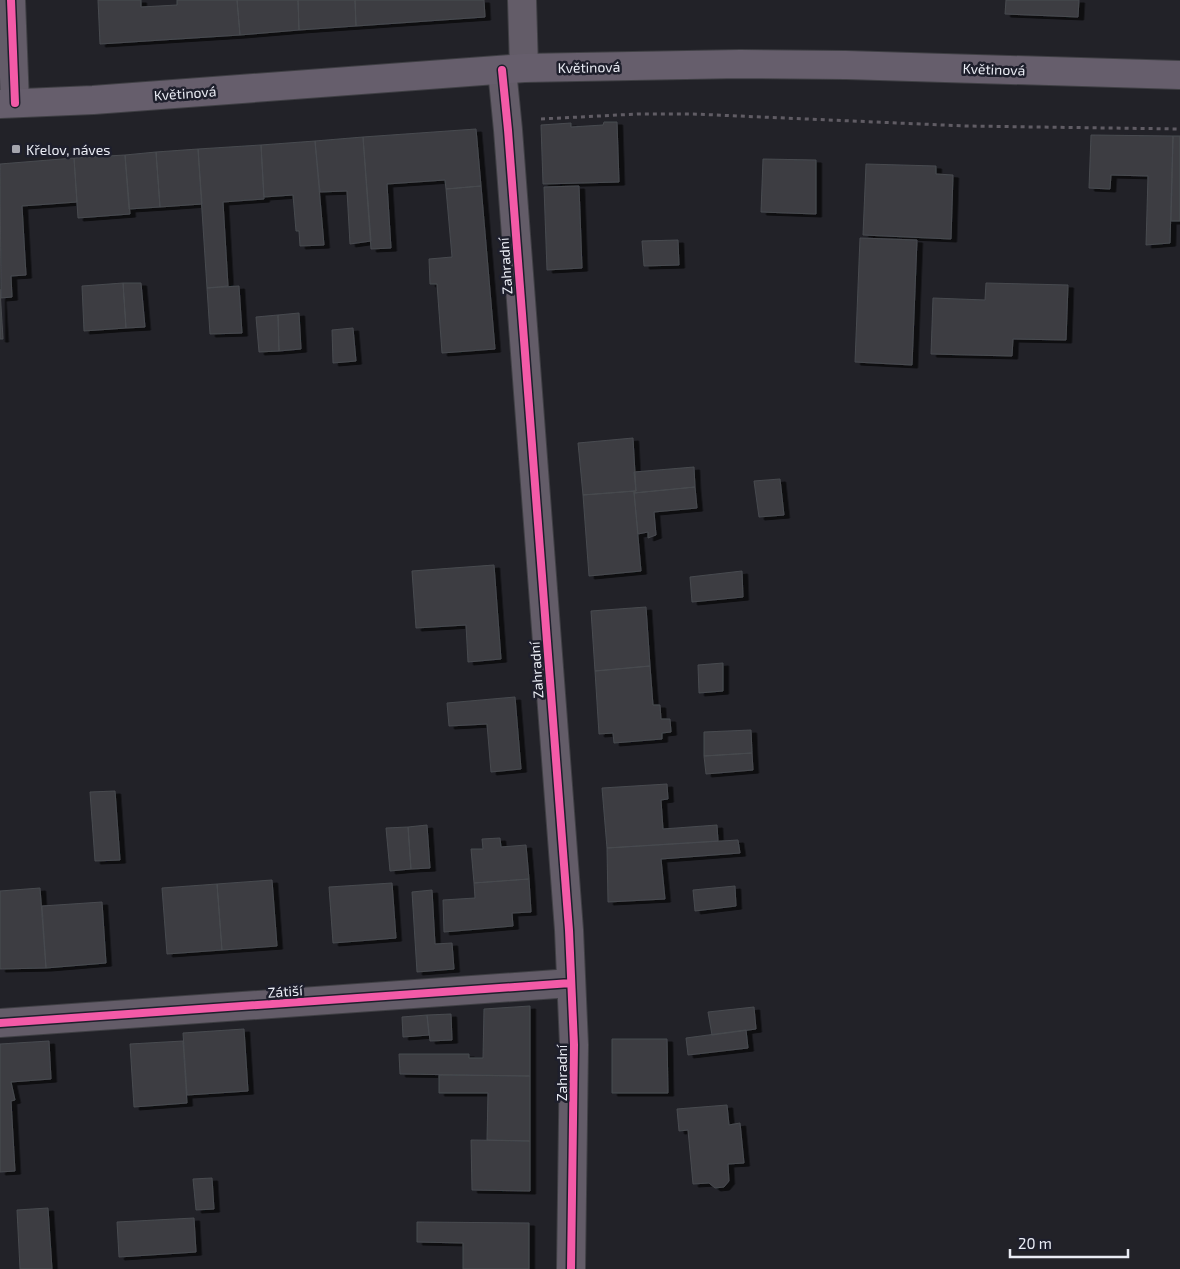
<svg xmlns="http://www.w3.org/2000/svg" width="1180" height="1269" font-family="'Exo 2',sans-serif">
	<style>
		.building { fill: #3c3e43; stroke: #484a4f; filter: url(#shadow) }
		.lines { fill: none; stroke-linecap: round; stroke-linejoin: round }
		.minor-casing { stroke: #3f3f44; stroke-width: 30 }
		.secondary-casing { stroke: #3f3f44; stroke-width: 30 }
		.path { stroke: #605c64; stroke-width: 3; stroke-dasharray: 4 4; stroke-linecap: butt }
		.minor { stroke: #635c68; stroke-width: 28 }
		.secondary { stroke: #665e6c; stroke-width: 28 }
		.cycleway-casing { stroke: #1e1f2c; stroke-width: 11 }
		.cycleway { stroke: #f35aa7; stroke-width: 8 }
		.poi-dot { fill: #a4a5ad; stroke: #1e1f2c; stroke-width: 2 }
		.labels { text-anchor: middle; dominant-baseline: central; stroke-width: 5; stroke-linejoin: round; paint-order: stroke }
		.street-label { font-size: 14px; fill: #eaecf4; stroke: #1e1f2c }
		.poi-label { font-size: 14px; fill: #eaecf4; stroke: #1e1f2c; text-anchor: start }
	</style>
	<defs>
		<filter id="shadow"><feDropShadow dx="5.5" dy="3" stdDeviation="0" flood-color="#0009"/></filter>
	</defs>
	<rect width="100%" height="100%" fill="#222228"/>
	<path class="building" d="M98,0H141V7L177,5V0H237L240,35L100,44Z
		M237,0H298L299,30L240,35Z
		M298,0H355L356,26L299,30Z
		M355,0H484L485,17L356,26Z
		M1006,0H1079L1078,17L1005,14Z
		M604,122H617L619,182L543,184L541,125L571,123V127L603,125Z
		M476,129L481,186L446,189L445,180L387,184L391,248L371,249L363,137Z
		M1091,135L1173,136L1170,243L1146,245L1148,176L1111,175L1110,189L1089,188Z
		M1173,136H1180V221H1171Z
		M363,137L371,241L350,244L347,191L320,192L315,141Z
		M315,141L324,245L300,246L299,231H296L293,195L264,197L261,145Z
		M261,145L264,199L223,202L228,286L207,288L198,149Z
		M198,149L202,204L160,207L156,152Z
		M156,152L160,207L129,209L125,155Z
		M125,155L130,214L78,218L74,158Z
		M74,158L77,202L22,206L26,275L11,276L12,297L1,298L0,164Z
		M763,159L816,160V214L761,212Z
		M866,164L936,166V174L953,175L951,239L863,235Z
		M481,186L495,349L442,353L437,284H430L429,259L452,257L446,189Z
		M579,186L582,268L547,270L544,187Z
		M860,238L917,240L912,365L855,362Z
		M678,240L679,265L644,266L642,241Z
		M123,283H141L145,327L126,328Z
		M123,283L126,328L84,331L82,286Z
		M986,283L1068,285L1066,340L1013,339L1012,356L931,354L933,298L985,300Z
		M239,286L242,333L210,334L207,288Z
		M0,289L3,339H0Z
		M299,313L301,349L279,351L278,315Z
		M278,315L279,351L259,352L256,317Z
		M353,328L356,361L333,363L332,330Z
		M633,438L636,491L583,495L578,443Z
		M694,467L695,487L634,493V491H636L634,472Z
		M780,479L784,515L759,517L754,481Z
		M695,487L697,508L654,512L656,535L648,538V532L638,534L634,493Z
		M634,491L641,571L589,576L583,495Z
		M494,565L501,659L468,662L466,625L416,628L412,571Z
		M742,571L743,597L692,602L690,577Z
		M646,607L650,666L595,671L591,611Z
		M723,663V691L699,693L698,665Z
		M650,666L653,705H660L661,719H670L671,732L662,733V739L614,743L613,733L599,734L595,671Z
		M515,697L521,769L491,772L487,724L449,726L447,703Z
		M751,730L752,753L704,756V732Z
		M752,753L753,770L706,774L704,756Z
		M667,784L668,799L661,800L663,829L717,825L718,841L607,848L602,788Z
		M115,791L120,860L95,861L90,792Z
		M427,825L430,868L411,869L408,827Z
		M408,827L411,869L390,871L386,828Z
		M500,838L501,847L526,845L529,879L474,883L471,849H483L482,839Z
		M738,840L740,853L661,859L665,899L608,902L607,848Z
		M529,879L531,912L512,913L513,926L444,932L443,900L475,898L474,883Z
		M272,880L277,946L222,950L217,884Z
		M392,883L396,938L333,943L329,887Z
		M217,884L222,950L167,954L162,888Z
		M735,886L736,906L695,911L693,890Z
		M40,888L46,968L0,969V891Z
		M432,890L435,944L452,943L454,969L417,972L412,892Z
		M102,902L106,963L46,968L42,906Z
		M530,1006V1076L400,1074L399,1054H469V1058H483L484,1009Z
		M754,1007L756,1029L712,1035L708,1012Z
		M451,1014L452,1040L430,1041L427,1015Z
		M427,1015L429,1035L403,1037L402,1017Z
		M244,1029L248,1091L187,1095L183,1033Z
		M746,1030L748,1048L688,1055L686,1038Z
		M612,1039H667L668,1093H612Z
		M49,1041L51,1079L11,1082L15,1100L11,1101L15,1171L0,1172V1044Z
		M183,1041L187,1103L134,1107L130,1044Z
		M439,1075L530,1076V1141L487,1140L488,1093H439Z
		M727,1105L729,1125L740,1123L744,1163L728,1164L729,1181L724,1187L715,1188L709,1183L693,1184L688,1130L679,1131L677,1109Z
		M471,1140L530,1141V1191L472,1190Z
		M212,1178L214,1209L196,1210L193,1179Z
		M48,1208L52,1269H20L17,1210Z
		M194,1218L196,1252L119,1257L117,1222Z
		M417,1222L529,1223V1269H463V1243L417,1242Z"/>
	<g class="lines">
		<defs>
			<path id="minor" d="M11,0L15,103
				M522,0L524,68
				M502,70L508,130L569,930L574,1045L571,1269
				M0,1023L571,983"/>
			<path id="secondary" d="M0,104L93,100L524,68L740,64L846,65L1180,75"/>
		</defs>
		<use href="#minor" class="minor-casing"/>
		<use href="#secondary" class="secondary-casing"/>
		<path class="path" d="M541,119L637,114H693L966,126L1180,129"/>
		<use href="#minor" class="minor"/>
		<use href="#secondary" class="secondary"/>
		<defs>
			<path id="cycleway" d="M11,0L15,103
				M502,70L508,130L569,930L574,1045L571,1269
				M0,1023L571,983"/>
		</defs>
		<use href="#cycleway" class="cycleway-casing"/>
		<use href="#cycleway" class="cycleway"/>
	</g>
	<rect class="poi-dot" x="11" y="144" width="10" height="10" rx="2.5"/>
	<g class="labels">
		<g class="street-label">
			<text transform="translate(589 67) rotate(-1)">Květinová</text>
			<text transform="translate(994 69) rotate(2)">Květinová</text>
			<text transform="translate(185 93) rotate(-4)">Květinová</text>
			<text transform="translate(505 266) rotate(-94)">Zahradní</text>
			<text transform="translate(536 670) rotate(-94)">Zahradní</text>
			<text transform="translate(285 991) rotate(-4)">Zátiší</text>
			<text transform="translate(561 1073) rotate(-90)">Zahradní</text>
		</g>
		<g class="poi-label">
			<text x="26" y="149">Křelov, náves</text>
		</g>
	</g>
	<path d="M1010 1249v8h118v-8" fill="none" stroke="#eaecf4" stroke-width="2.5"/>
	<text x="1018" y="1249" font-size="15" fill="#eaecf4" stroke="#1e1f2c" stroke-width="4" paint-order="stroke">20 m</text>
</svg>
